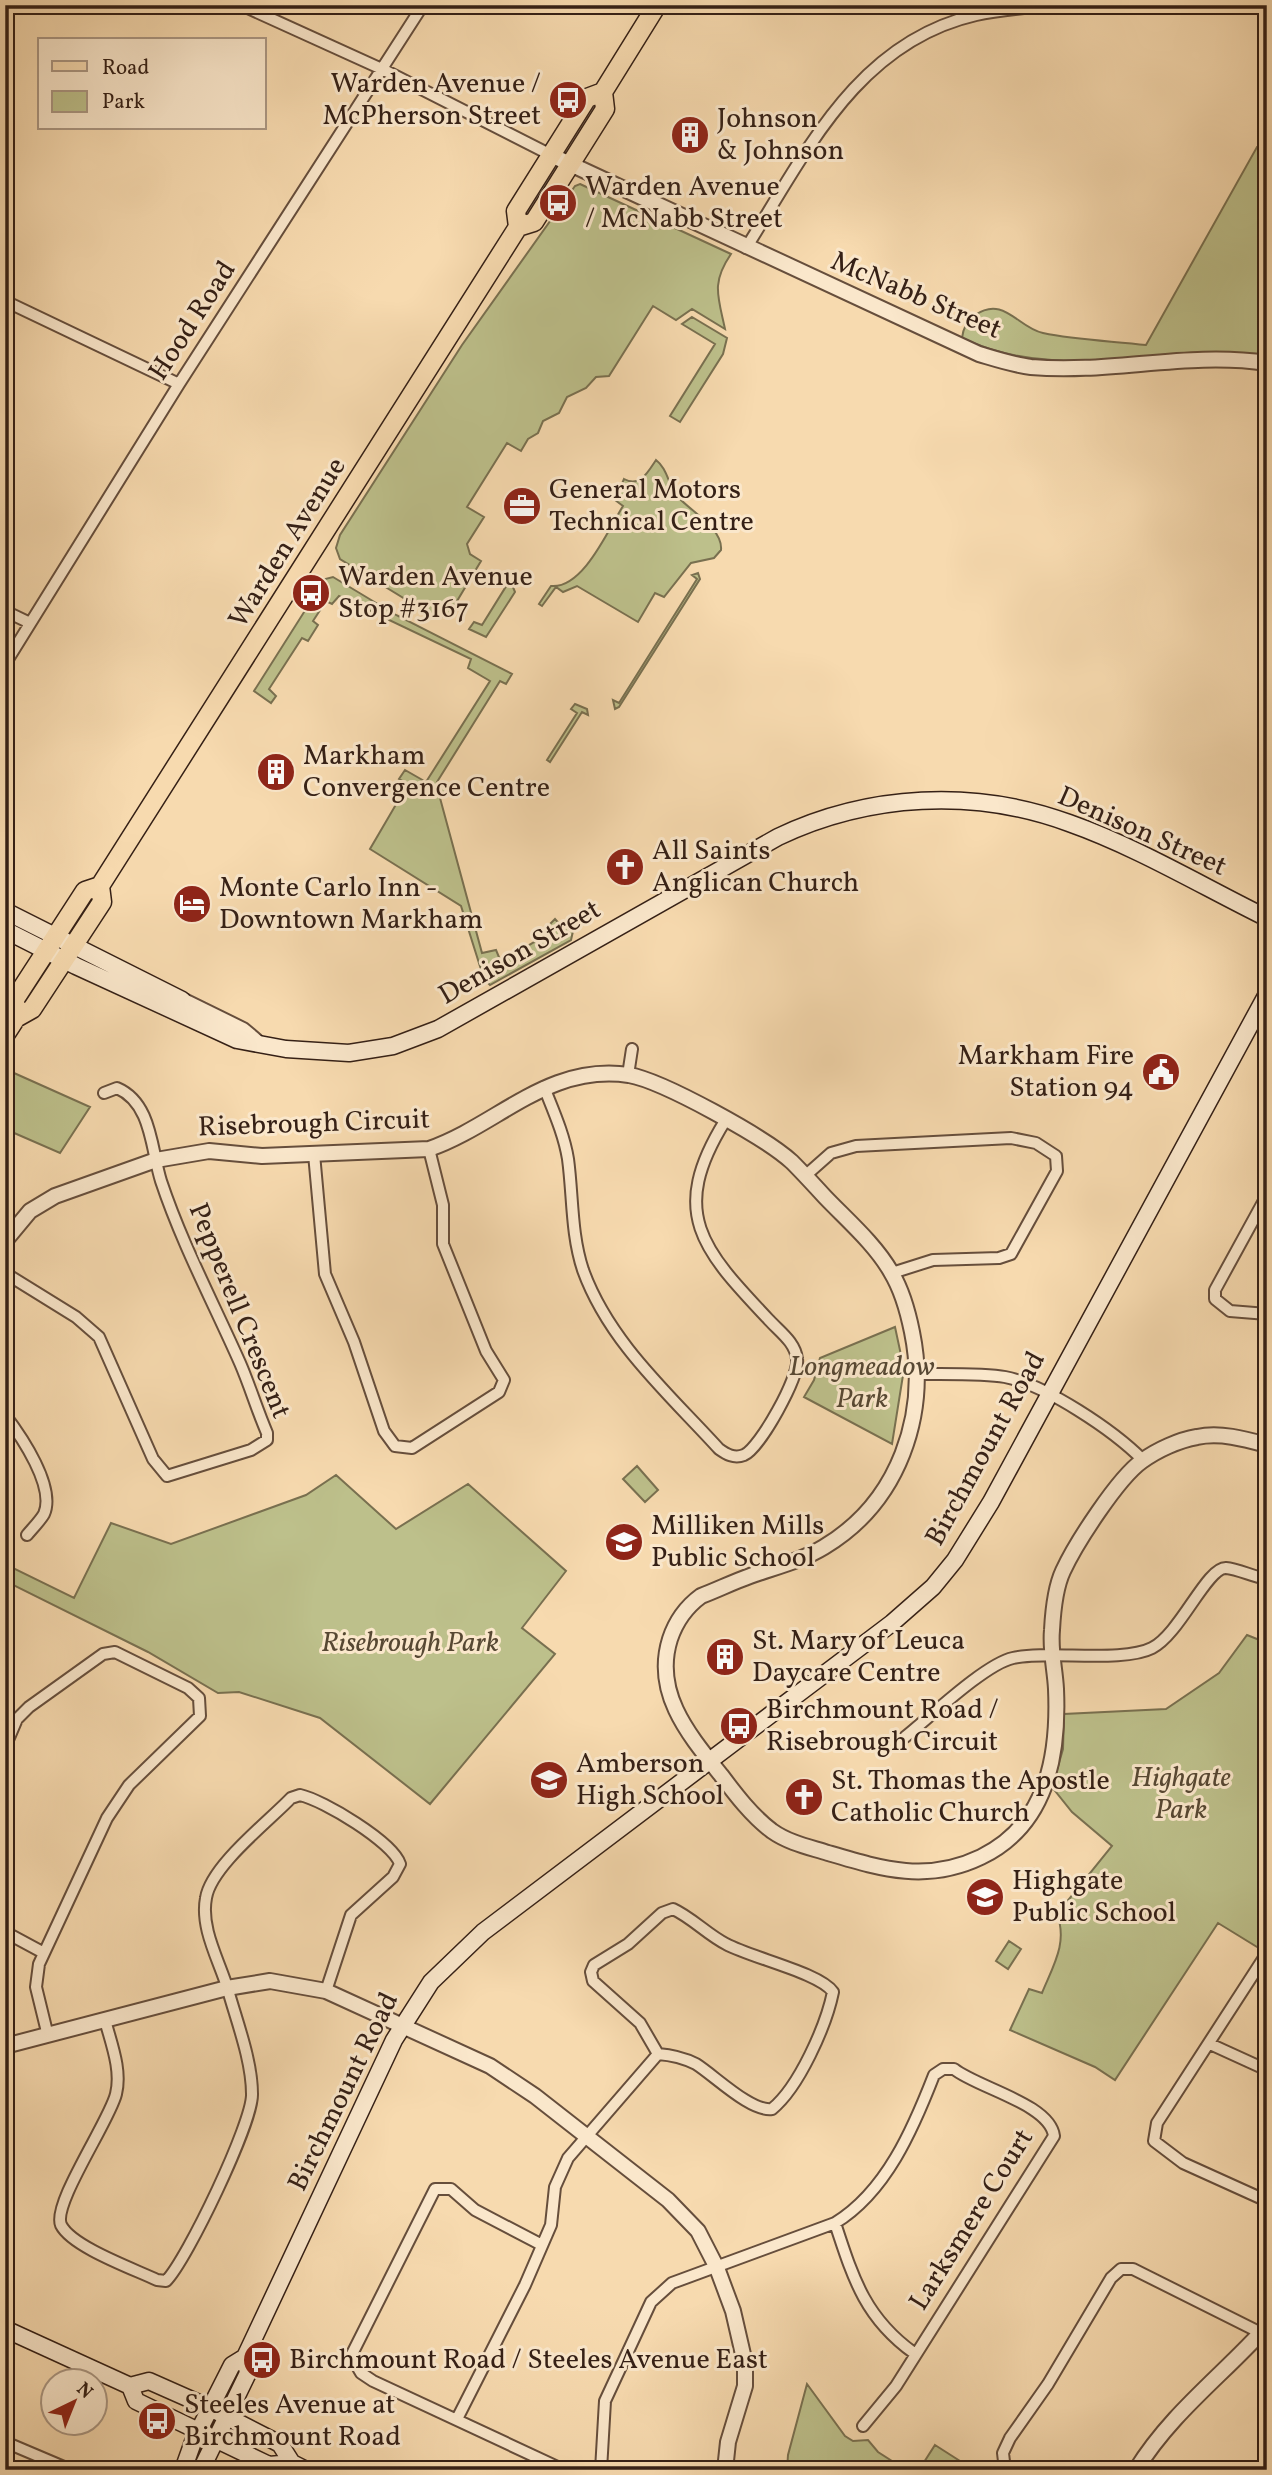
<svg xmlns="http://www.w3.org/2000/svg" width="1272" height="2475" font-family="Vollkorn,serif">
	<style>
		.green { fill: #bdc08b; stroke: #797050; stroke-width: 2 }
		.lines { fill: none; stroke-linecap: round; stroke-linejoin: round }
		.minor-casing { stroke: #664e3c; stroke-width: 14 }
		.tertiary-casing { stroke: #664e3c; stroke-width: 18 }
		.secondary-casing { stroke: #352016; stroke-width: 19 }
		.primary-casing { stroke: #352016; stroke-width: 21 }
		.minor { stroke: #fae7cb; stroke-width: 10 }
		.tertiary { stroke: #fae7cb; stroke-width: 14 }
		.secondary { stroke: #fae7cb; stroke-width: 16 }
		.primary { stroke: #f7daaf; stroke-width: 18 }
		.labels { text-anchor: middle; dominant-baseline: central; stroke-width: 6; stroke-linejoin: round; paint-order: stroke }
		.poi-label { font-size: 28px; fill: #352016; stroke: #fae7cb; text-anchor: start }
		.street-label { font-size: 28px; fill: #352016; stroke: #fae7cb }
		.park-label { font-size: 28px; font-style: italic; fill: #574833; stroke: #fae7cb }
	</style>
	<rect width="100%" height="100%" fill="#f7daaf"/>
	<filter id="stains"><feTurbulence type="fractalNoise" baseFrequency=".00286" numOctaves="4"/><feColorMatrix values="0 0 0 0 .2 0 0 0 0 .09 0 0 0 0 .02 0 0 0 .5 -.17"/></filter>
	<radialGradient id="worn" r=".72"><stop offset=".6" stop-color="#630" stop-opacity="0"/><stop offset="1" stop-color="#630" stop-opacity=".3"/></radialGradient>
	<path class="green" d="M1257,147L1267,149V357C1166,345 1057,384 962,338C963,328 967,321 975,315C1004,295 1018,328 1043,333C1076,340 1112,341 1146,345Z
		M580,184L731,254C711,283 718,296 725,329L692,309L676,320L653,306L609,376L596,377L586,388L567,397L559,413L543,421L538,433L528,439L521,451L507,443L467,507L484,517L467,544L470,554L481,561L448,616L436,618L340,559L336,548L340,535L462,345L575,186Z
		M692,317L727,338L723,354L680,422L670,416L715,344L682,324Z
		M656,460C668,469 668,486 679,498C692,512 723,529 721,550L714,558L691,563L664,597L655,593L638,622L577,586L563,592L556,587L542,606L539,604L551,586C583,589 608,530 623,506L615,500L624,479C640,488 648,472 656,460Z
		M698,573L700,579L619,707L615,709L613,700L619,703L697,579L692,575Z
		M333,577L396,615L512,674L506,684L500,681L437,782L447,790L440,798L482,953L496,950L501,962L549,933L547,927L555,919L563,928L572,924L574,927L571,940L490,985L484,979L461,906L370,849L408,784L399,779L405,770L426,782L490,681L468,668L471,659L339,596L332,604L326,601L313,621L318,625L308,641L302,638L269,689L276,696L271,703L254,691L325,579Z
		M510,580L515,592L486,637L469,629L474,622L482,625Z
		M575,704L587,709L588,715L582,712L550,762L547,760L577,713L571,709Z
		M14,1073L90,1107L60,1153L5,1129V1087Z
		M895,1327L904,1369L892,1444L804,1397L814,1380L820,1358Z
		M637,1466L658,1490L645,1502L623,1479Z
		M336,1475L396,1529L468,1484L566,1571L522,1628L555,1654L430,1804L320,1718L239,1692L218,1693L148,1652L5,1581V1564L74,1598L111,1523L171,1544L306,1495Z
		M1247,1635L1267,1643V1945L1262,1950L1218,1923L1115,2080L1095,2067L1010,2030L1029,1989L1042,1993C1053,1966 1068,1943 1057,1914L1112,1846L1072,1812L1052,1787L1063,1749L1064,1714L1166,1709L1219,1673Z
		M1009,1941L1021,1949L1008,1969L996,1961Z
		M807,2384L845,2436L853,2441L868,2440L878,2452L906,2470H787L788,2455Z
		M935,2445L974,2470H919Z"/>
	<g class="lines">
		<defs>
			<path id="minor" d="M241,5L384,70L553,156
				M746,248C806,153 857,42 976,15C1002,9 1029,8 1056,5
				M5,301L179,384
				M5,611L30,623
				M5,664L179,384L423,5
				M628,1075L632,1049
				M544,1087C553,1110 564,1134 568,1159C573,1196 571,1234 583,1270C609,1342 669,1394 719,1449C726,1454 734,1459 744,1455C760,1448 800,1376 797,1359C795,1342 780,1332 769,1320C702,1249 668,1213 725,1121
				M314,1154L325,1274L354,1342L384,1431L395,1446L412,1448L499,1392L504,1380L486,1351L443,1244V1205L429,1149
				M805,1176L831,1153L856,1146L1011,1138L1036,1143L1056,1156L1057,1171L1011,1254L999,1258L933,1260L892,1273
				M1267,1195L1215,1290V1299L1230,1311L1267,1314
				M5,1273L76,1317L99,1337L153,1459L167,1476L251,1450L267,1440V1433C257,1410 250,1386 240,1363C213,1302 182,1244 161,1181C151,1149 152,1103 117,1088L104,1093
				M918,1374C939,1374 985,1373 1005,1377C1046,1385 1113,1430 1143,1460
				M5,1415C21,1436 56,1487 44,1514C40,1521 32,1529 27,1535
				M905,1737C929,1718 985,1664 1013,1658C1047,1650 1123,1663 1152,1648C1180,1634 1207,1567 1226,1568C1238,1569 1254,1577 1267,1579
				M5,1747L17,1719L29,1707L103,1654L115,1652L188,1688L199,1698L200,1716L129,1785L107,1818L39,1964L36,1987L48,2036
				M673,1909C691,1917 708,1935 726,1944C752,1958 820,1973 833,1992C826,2026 799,2087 772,2109C751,2112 715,2076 696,2064C684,2058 672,2055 658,2054L640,2023L593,1981L591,1972L594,1965L628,1944L662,1913Z
				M5,1932L44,1953
				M1267,1953L1157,2123L1154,2141L1183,2163L1267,2201
				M105,2020C111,2043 122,2070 116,2094C110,2120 52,2204 61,2225C72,2247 134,2269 157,2280L166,2281C187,2260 253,2122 252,2094C252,2061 237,2022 228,1990C220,1962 200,1929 206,1898C211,1866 268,1822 291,1798L300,1795C323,1800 393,1842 400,1864L393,1877L351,1915L326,1991
				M1210,2044L1267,2070
				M835,2223C853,2278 865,2318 914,2353
				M542,2245L475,2210L451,2189H435L351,2356L361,2373L373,2381L564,2470
				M457,2419L525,2285L551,2225L555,2187L568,2158L658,2054
				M5,2442L71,2470
				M601,2470L605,2401L651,2302L672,2283L835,2223C886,2192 913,2129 934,2075L943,2069H954C978,2088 1050,2104 1054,2136L896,2386L863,2426
				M1005,2470L1003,2453L1010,2438L1048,2384L1111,2278L1121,2269H1133L1267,2336"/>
			<path id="tertiary" d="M553,156L979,354C996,359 1014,365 1031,367C1110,374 1188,351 1267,363
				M182,1000L243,1030L256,1041
				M5,1241L30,1211L55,1196L156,1160L209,1151L262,1156L429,1149C498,1125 548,1063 629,1075C663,1081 766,1138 792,1162C803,1173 814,1185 825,1197C847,1220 875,1244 891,1272C902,1290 908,1312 912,1332C929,1415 899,1502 824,1547C801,1561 775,1567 750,1576C733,1582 717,1590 701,1596C686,1607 676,1621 670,1639C653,1693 689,1735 721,1775C736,1795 752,1816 772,1831C789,1843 809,1847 828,1853C882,1869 927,1883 981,1857C1047,1825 1059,1756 1056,1689C1055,1669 1050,1651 1052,1630C1053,1611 1055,1588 1063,1571C1076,1543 1118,1478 1142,1461C1157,1450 1179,1440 1197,1437C1220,1432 1245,1439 1267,1445
				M5,2046L227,1988L270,1981L326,1991L490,2066L535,2096L668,2200L698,2231L717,2268L733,2311L745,2363V2386L728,2442L725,2470
				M1136,2470C1171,2413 1223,2375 1267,2326"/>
			<path id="secondary" d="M5,911L182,1000
				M5,930L76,966L237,1040L286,1049L349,1053L393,1046L438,1029L778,837C868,794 974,788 1069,823C1137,847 1202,886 1267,918
				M5,2329L130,2386L149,2381L210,2408L280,2444L292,2463
				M130,2386L136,2401L269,2465L292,2463L306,2470
				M183,2470L193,2442L232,2365L245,2357L394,2040L431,1982L483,1932L892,1623L933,1587L955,1560L991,1502L1267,994
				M201,2470L248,2373L245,2357"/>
			<path id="primary" d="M518,227L516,211L587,98L603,92
				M16,1018L15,999L85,891L100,886L518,227L534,222L605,109L603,92L657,5
				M5,1035L16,1018L32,1009L102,902L100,886"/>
		</defs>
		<use href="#minor" class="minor-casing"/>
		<use href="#tertiary" class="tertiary-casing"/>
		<use href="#secondary" class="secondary-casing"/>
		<use href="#primary" class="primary-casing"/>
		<use href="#minor" class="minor"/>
		<use href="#tertiary" class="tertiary"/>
		<use href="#secondary" class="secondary"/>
		<use href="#primary" class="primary"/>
	</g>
	<defs>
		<symbol id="bus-disc" viewBox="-11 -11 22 22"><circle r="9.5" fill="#8f2418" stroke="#fae7cb"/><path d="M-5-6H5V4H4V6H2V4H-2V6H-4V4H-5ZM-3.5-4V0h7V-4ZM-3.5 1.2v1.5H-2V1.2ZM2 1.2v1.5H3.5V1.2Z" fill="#fff"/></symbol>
		<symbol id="building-disc" viewBox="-11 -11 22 22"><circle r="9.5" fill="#8f2418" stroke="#fae7cb"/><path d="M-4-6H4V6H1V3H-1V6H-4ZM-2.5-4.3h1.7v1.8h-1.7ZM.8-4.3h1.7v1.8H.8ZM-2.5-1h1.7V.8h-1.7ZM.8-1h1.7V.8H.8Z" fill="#fff"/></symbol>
		<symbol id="office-disc" viewBox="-11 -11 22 22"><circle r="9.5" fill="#8f2418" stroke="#fae7cb"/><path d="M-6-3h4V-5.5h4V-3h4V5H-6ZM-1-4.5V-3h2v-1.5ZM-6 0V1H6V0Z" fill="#fff"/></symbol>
		<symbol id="church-disc" viewBox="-11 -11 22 22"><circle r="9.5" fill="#8f2418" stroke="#fae7cb"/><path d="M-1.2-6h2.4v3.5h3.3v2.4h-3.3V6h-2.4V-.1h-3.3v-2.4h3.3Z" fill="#fff"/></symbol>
		<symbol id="hotel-disc" viewBox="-11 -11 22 22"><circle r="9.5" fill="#8f2418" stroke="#fae7cb"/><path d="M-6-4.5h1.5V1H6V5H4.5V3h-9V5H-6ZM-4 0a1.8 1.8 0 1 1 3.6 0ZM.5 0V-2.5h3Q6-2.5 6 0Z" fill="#fff"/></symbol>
		<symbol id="civic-disc" viewBox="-11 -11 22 22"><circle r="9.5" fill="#8f2418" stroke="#fae7cb"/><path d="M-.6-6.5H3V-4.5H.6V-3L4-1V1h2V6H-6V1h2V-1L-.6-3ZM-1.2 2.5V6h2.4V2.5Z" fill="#fff"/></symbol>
		<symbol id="school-disc" viewBox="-11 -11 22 22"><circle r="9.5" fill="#8f2418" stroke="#fae7cb"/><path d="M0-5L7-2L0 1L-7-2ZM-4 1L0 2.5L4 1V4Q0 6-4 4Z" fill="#fff"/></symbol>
	</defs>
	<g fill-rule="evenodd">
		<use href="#bus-disc" x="546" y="78" width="44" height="44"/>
		<use href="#building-disc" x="668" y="113" width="44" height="44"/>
		<use href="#bus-disc" x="536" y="181" width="44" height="44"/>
		<use href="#office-disc" x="500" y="484" width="44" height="44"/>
		<use href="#bus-disc" x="289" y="571" width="44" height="44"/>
		<use href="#building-disc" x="254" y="750" width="44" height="44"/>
		<use href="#church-disc" x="603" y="845" width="44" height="44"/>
		<use href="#hotel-disc" x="170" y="882" width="44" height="44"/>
		<use href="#civic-disc" x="1139" y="1050" width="44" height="44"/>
		<use href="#school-disc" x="602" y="1520" width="44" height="44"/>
		<use href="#building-disc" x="703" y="1635" width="44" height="44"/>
		<use href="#bus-disc" x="717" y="1704" width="44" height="44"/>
		<use href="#school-disc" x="527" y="1758" width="44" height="44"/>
		<use href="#church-disc" x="782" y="1775" width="44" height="44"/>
		<use href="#school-disc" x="963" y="1875" width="44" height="44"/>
		<use href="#bus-disc" x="240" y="2338" width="44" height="44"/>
		<use href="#bus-disc" x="135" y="2399" width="44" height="44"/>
	</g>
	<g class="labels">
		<g class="poi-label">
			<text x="541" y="84" text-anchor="end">Warden Avenue /<tspan x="541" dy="32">McPherson Street</tspan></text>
			<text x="717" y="119">Johnson<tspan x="717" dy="32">&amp; Johnson</tspan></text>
			<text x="585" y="187">Warden Avenue<tspan x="585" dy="32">/ McNabb Street</tspan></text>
			<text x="549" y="490">General Motors<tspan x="549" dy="32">Technical Centre</tspan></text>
			<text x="338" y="577">Warden Avenue<tspan x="338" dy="32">Stop #3167</tspan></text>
			<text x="303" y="756">Markham<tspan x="303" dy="32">Convergence Centre</tspan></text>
			<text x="652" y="851">All Saints<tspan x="652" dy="32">Anglican Church</tspan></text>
			<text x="219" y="888">Monte Carlo Inn -<tspan x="219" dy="32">Downtown Markham</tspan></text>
			<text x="1134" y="1056" text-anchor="end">Markham Fire<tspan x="1134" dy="32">Station 94</tspan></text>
			<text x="651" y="1526">Milliken Mills<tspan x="651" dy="32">Public School</tspan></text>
			<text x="752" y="1641">St. Mary of Leuca<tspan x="752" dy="32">Daycare Centre</tspan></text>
			<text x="766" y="1710">Birchmount Road /<tspan x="766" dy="32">Risebrough Circuit</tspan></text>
			<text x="576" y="1764">Amberson<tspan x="576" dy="32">High School</tspan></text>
			<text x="831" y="1781">St. Thomas the Apostle<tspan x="831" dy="32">Catholic Church</tspan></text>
			<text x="1012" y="1881">Highgate<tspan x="1012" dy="32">Public School</tspan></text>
			<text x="289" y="2360">Birchmount Road / Steeles Avenue East</text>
			<text x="184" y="2405">Steeles Avenue at<tspan x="184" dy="32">Birchmount Road</tspan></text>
		</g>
		<g class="street-label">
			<text transform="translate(916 296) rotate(23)">McNabb Street</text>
			<text transform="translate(193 321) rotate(-57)">Hood Road</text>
			<text transform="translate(288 543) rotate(-58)">Warden Avenue</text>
			<text transform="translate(1142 832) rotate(24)">Denison Street</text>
			<text transform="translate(520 953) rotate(-30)">Denison Street</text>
			<text transform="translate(314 1124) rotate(-2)">Risebrough Circuit</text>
			<text transform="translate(239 1311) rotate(68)">Pepperell Crescent</text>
			<text transform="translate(986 1449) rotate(-61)">Birchmount Road</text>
			<text transform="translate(344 2092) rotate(-64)">Birchmount Road</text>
			<text transform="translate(972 2220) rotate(-58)">Larksmere Court</text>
		</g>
		<g class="park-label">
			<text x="862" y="1367">Longmeadow<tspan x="862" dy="32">Park</tspan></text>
			<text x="410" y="1643">Risebrough Park</text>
			<text x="1181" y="1778">Highgate<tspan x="1181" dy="32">Park</tspan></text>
		</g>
	</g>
	<rect width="1272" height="2475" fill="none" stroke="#f7daaf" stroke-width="28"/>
	<rect x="7" y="7" width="1258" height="2461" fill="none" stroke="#352016" stroke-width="3.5"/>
	<rect x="14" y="14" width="1244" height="2447" fill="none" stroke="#352016" stroke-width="2"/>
	<rect x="38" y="38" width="228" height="91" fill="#fae7cb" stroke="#ab9783" stroke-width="2"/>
	<rect x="52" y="61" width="35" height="10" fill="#f7daaf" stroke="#ab9783" stroke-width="2"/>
	<text x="102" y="74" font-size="21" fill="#352016">Road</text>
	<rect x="52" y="91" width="35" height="21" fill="#bdc08b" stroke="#ab9783" stroke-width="2"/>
	<text x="102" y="108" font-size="21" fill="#352016">Park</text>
	<g transform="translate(74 2402) rotate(43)"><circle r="33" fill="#fae7cb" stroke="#ab9783" stroke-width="2"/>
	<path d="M0-5L12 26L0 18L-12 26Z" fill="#8f2418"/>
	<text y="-10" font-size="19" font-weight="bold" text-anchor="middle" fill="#352016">N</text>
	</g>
	<rect width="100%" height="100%" filter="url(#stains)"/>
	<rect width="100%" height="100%" fill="url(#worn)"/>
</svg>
